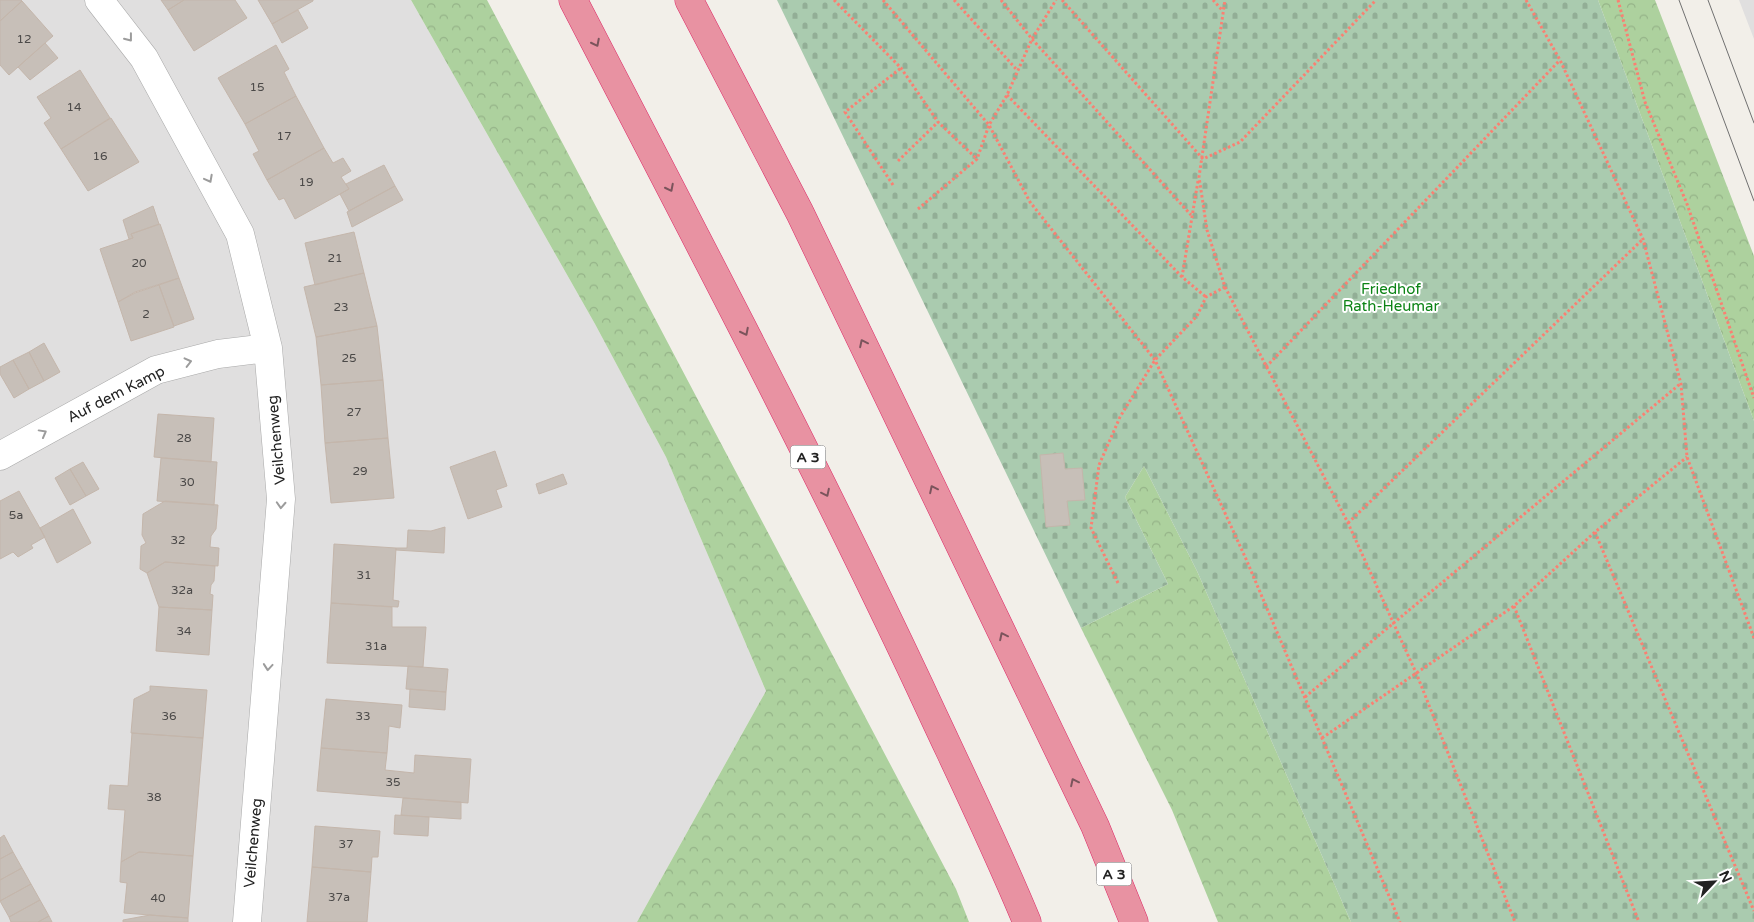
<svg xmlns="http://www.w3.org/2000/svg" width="1754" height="922" font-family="'Varela Round',sans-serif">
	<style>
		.residential { fill: #e0dfdf }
		.forest { fill: url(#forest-crowns) }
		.cemetery { fill: url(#cemetery-stones) }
		.building { fill: #c7bfb8; stroke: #c4b6ab }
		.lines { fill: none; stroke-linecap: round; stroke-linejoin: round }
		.street-casing { stroke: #a9a9a9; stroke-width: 29 }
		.highway-casing { stroke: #dc2a67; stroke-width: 29 }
		.path { stroke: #fa8072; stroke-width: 3; stroke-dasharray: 2.5 2.5; stroke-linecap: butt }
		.street { stroke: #fff; stroke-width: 28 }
		.highway { stroke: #e892a2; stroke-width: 28 }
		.tram { stroke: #707070; stroke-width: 1 }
		.oneway { stroke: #9c9c9c }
		.oneway2 { stroke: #7b545c }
		.labels { text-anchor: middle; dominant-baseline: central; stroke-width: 4; stroke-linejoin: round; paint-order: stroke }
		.number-label { font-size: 12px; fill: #4b4948 }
		.shield { fill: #fff; stroke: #646464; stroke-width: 1 }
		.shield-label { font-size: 14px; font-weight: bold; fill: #222 }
		.park-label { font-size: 15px; fill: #0c8416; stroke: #fff }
		.street-label { font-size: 15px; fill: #222; stroke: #fff }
	</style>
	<defs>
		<pattern id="forest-crowns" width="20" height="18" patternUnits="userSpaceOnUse" patternTransform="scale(1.25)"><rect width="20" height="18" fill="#add19e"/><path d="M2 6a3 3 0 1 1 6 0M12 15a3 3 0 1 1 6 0" fill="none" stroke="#95b388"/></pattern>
		<pattern id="cemetery-stones" width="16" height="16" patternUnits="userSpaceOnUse" patternTransform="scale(1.25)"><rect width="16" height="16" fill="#aacbaf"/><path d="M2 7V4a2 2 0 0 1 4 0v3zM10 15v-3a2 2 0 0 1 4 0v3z" fill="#92ae96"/></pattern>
	</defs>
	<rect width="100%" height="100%" fill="#f2efe9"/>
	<path class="residential" d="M0,0H411L595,324L666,457L766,691L637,922H0Z
		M1739,0H1754V39Z"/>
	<path class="forest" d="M411,0H487L956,889L969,922H637L766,691L666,457L595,324Z
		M1598,0H1655L1754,256V421Z
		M1144,466L1197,571L1351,922H1218L1172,810L1081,628L1168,584L1125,497Z"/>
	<path class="cemetery" d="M777,0H1598L1754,421V922H1351L1197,571L1144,466L1125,497L1168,584L1081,628Z"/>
	<path class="building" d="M0,0H21L22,1L0,21Z
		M161,0H184L168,10Z
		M184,0H235L247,18L194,51L168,10Z
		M258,0H313V1L272,24Z
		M22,1L53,36L9,75L0,65V21Z
		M298,10L308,28L282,43L272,24Z
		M45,43L58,58L30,80L18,67Z
		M276,45L289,69L284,72L296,96L245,124L218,78Z
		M80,70L110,118L61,149L44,123L51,118L37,97Z
		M296,96L324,148L267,180L253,154L259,151L245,124Z
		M111,118L139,162L88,191L61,149Z
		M324,148L333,163L343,158L351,171L341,177L349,189L295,219L284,198L279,200L267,180Z
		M384,165L395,186L349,211L340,194L349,189L346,184Z
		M395,186L403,200L352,227L347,212Z
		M153,206L159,224L131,234L133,238L129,239L123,220Z
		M160,224L179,278L135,292L118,302L100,249L133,238L131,234Z
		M354,232L364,273L315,285L305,243Z
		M364,273L377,326L316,337L304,287Z
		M179,278L194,319L174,326L159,285Z
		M159,285L174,327L131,341L118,302L135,293Z
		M377,326L383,380L321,385L316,337Z
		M44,343L60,372L44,381L29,352Z
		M29,352L44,381L29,389L13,360Z
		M13,360L29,389L14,398L0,374V367Z
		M383,380L388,438L325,443L321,385Z
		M158,414L214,418L211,462L154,457Z
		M388,438L394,498L331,503L325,443Z
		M495,451L507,486L496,490L502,507L468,519L450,467Z
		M1063,453L1065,469L1082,468L1085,500L1067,501L1070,525L1046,527L1040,455Z
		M161,458L217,462L214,505L157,501Z
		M83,462L99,489L86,496L70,469Z
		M70,469L86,496L70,505L55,478Z
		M563,474L567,484L539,494L536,484Z
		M19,491L45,537L31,545L33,548L18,557L13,552L0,559V501Z
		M165,501L218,505L216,529L211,536L210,547L219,548L218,566L165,562L147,573L140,569L141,546L146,543L142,535L143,514Z
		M73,509L91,543L57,563L40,528Z
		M445,527L444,553L396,550V548H407L408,530L431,531Z
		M334,544L396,548L393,600L399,601L398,607L331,603Z
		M165,562L215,566L214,581L211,585L210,594L213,595L212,610L159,607L147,573Z
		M331,603L392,607V627H426L423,667L327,663Z
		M159,607L212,610L209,655L156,651Z
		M408,666L448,669L446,692L406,689Z
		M150,686L207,690L203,738L131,733L134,699L150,691Z
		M410,689L446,692L445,710L409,707Z
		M326,699L402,705L400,728L389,726L387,753L321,748Z
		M132,733L203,738L193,856L139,852L121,862L125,810L108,809L110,785L128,786Z
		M321,748L387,753L385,770L414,773L415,755L471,759L468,803L317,791Z
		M403,798L461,802V819L401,815Z
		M395,815L429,817L428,836L394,834Z
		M315,826L380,831L378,857H372L371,872L312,867Z
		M4,835L13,852L0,859V838Z
		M13,852L22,868L0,880V859Z
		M139,852L193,856L188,918L124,913L127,883L120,882L121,862Z
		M312,867L371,872L367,922H307Z
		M22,868L31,884L0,901V880Z
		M31,884L40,900L9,917L0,901Z
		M40,900L49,916L38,922H11L9,917Z
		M150,915L188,918V922H123V920Z
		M49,916L52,922H38Z"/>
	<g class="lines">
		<defs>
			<path id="street" d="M99,0L144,58L240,234L268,348L281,499L247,922
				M0,456L156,370L218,354L268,348"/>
			<path id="highway" d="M573,0C691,228 811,455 920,687C956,765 994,842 1027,922
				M689,0L800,213L1095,826L1134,922"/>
		</defs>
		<use href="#street" class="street-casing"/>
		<use href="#highway" class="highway-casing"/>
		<path class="path" d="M834,0L901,68L938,122L977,159
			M883,0L989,125L1030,202L1155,360L1246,559L1400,922
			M954,0L1017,70
			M1001,0L1032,39L1191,215
			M1062,0L1203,159L1240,142L1376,0
			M1213,0L1222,10
			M1526,0L1560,60L1643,239L1681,384L1687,457L1754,638
			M1618,0L1645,102L1687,204L1754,398
			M1007,95L1182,277
			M898,161L938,122
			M1198,181L1182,277L1206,297
			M893,185L845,112L901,68
			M918,209L977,159L989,125L1007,95L1032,39L1056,0
			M1225,287L1348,523L1417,675L1515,922
			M1266,367L1560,60
			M1348,523L1643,239
			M1595,532L1754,911
			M1118,583L1091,528L1099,465L1120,417L1155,360L1197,316L1206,297L1225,287L1207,230L1199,177L1225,0
			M1514,606L1639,922
			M1305,697L1680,384
			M1322,738L1514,606L1595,532L1687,457"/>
		<use href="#street" class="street"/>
		<use href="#highway" class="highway"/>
		<path class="tram" d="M1679,0L1754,201
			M1708,0L1754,123"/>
	</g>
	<defs><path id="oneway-chevron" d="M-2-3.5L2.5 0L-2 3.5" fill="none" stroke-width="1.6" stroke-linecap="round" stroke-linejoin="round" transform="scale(1.25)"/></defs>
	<g class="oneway">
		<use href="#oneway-chevron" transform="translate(129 38) rotate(52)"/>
		<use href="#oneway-chevron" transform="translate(209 179) rotate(62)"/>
		<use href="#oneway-chevron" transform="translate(188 362) rotate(-14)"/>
		<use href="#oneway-chevron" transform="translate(43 433) rotate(-29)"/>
		<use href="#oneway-chevron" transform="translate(281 505) rotate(93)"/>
		<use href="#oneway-chevron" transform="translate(268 667) rotate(95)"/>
	</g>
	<g class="oneway2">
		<use href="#oneway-chevron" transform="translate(596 43) rotate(63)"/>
		<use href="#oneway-chevron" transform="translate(670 188) rotate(63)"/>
		<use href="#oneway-chevron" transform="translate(745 332) rotate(63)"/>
		<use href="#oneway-chevron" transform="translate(863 343) rotate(-116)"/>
		<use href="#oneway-chevron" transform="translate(933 489) rotate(-116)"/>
		<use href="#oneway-chevron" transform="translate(826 493) rotate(64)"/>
		<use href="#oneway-chevron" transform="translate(1003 636) rotate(-116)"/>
		<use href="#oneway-chevron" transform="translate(1074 782) rotate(-116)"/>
	</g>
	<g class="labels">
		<g class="number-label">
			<text x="24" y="39">12</text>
			<text x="257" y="87">15</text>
			<text x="74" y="107">14</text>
			<text x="284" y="136">17</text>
			<text x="100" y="156">16</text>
			<text x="306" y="182">19</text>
			<text x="335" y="258">21</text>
			<text x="139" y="263">20</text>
			<text x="341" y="307">23</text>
			<text x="146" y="314">2</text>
			<text x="349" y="358">25</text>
			<text x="354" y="412">27</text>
			<text x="184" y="438">28</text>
			<text x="360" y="471">29</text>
			<text x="187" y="482">30</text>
			<text x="16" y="515">5a</text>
			<text x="178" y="540">32</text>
			<text x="364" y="575">31</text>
			<text x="182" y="590">32a</text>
			<text x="184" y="631">34</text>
			<text x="376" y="646">31a</text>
			<text x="169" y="716">36</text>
			<text x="363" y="716">33</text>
			<text x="393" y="782">35</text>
			<text x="154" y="797">38</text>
			<text x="346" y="844">37</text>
			<text x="339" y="897">37a</text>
			<text x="158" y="898">40</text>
		</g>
		<g class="shield">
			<rect x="790.5" y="445.5" width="35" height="23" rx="4"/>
			<rect x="1096.5" y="862.5" width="35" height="23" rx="4"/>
		</g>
		<g class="shield-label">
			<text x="808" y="457">A 3</text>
			<text x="1114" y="874">A 3</text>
		</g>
		<g class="park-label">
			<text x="1391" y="289">Friedhof<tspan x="1391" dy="17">Rath-Heumar</tspan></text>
		</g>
		<g class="street-label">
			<text transform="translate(116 394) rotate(-27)">Auf dem Kamp</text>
			<text transform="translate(276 440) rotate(-95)">Veilchenweg</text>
			<text transform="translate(253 843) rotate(-85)">Veilchenweg</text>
		</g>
	</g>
	<g transform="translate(1714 882) rotate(65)" stroke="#ffffff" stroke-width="4" paint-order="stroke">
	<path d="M0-4L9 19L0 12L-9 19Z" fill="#222222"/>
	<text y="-8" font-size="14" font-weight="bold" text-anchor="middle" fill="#222222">N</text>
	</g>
</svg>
